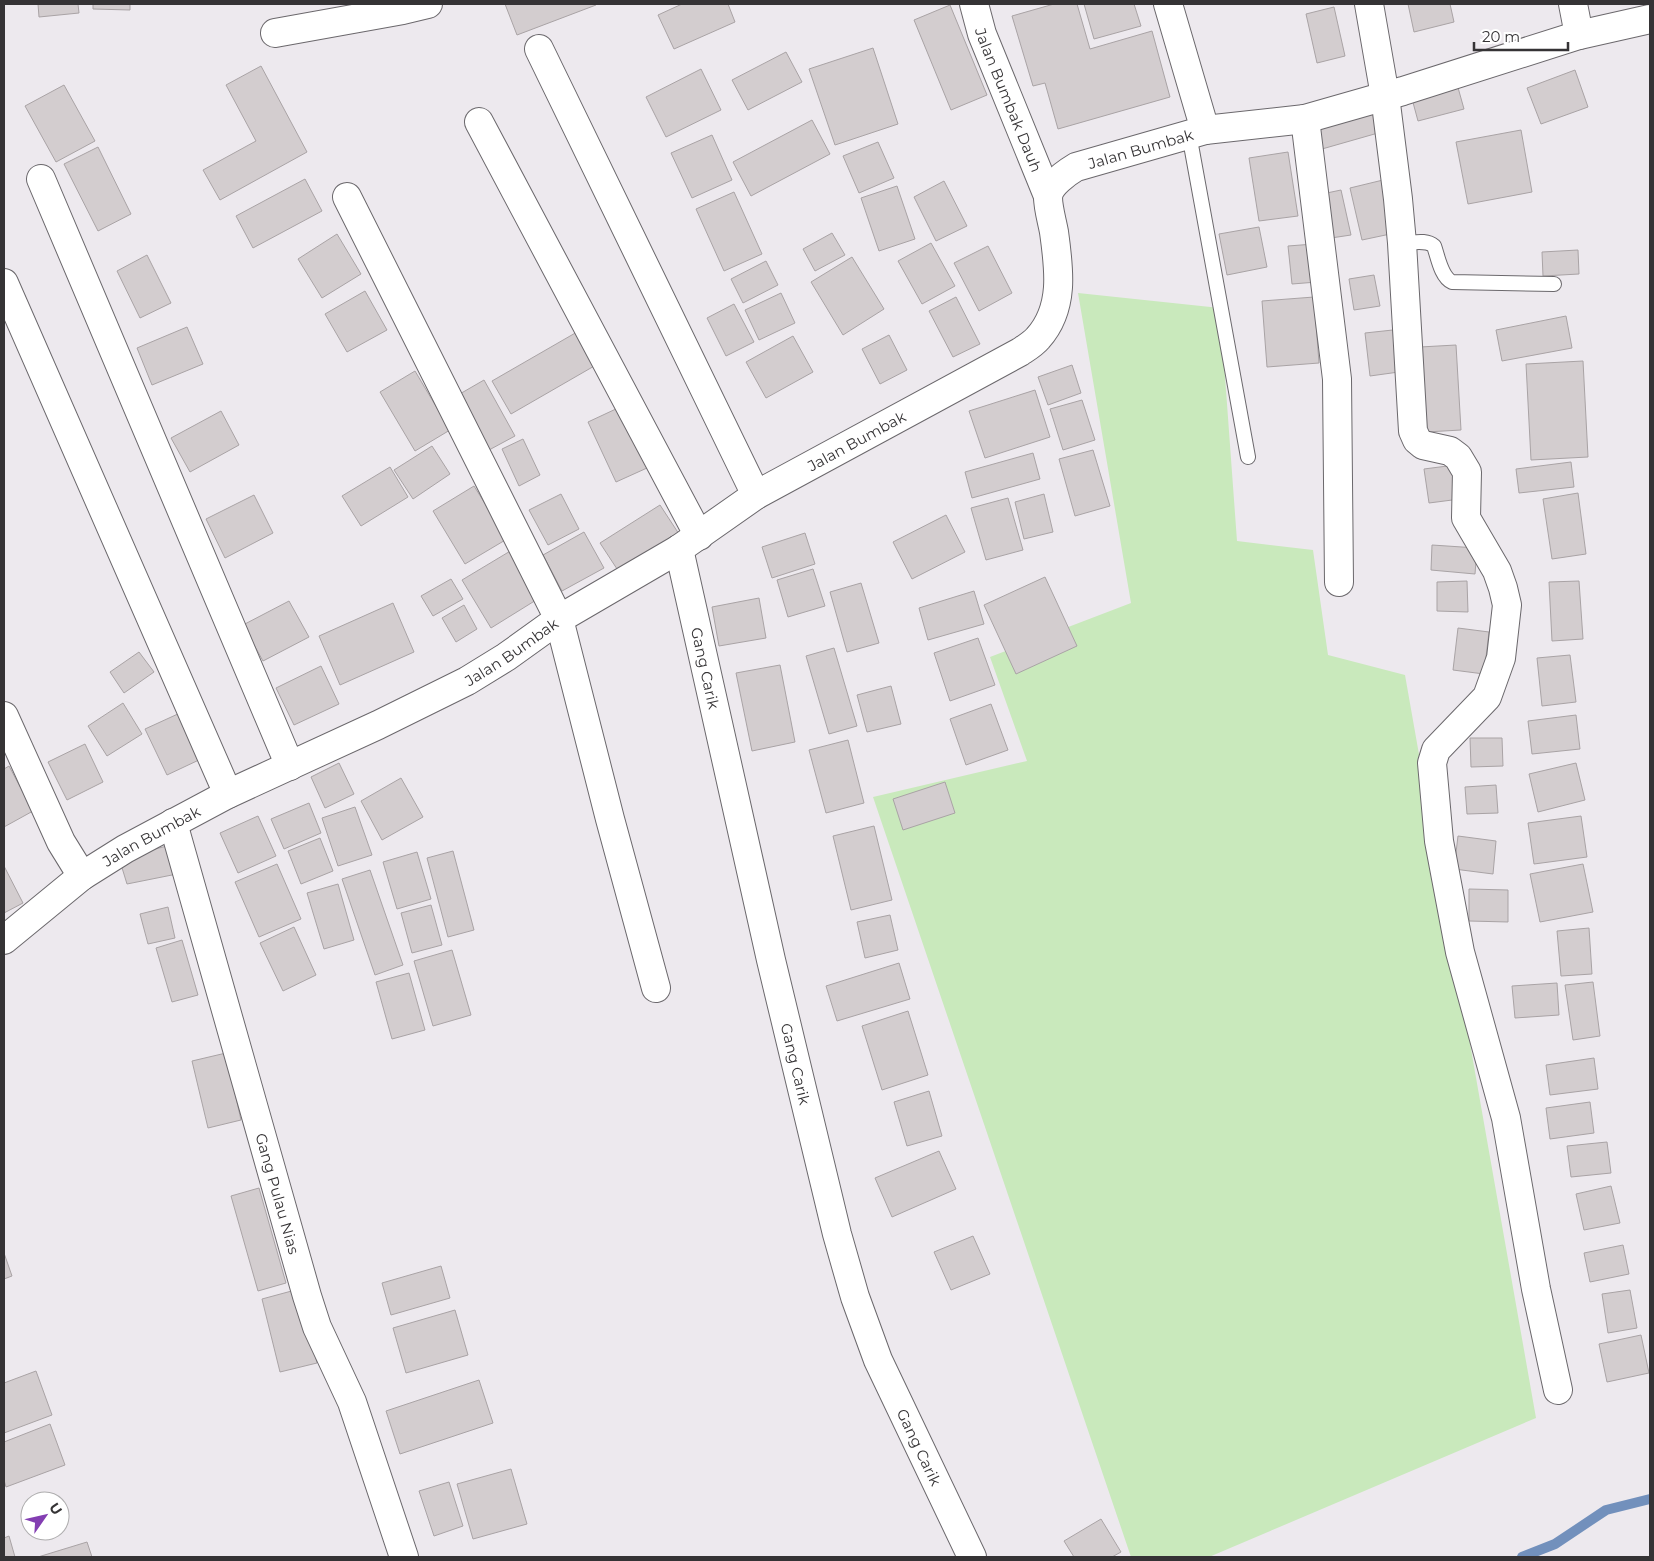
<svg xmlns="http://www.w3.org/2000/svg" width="1654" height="1561" font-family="Montserrat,sans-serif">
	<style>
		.green { fill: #c9e9bc }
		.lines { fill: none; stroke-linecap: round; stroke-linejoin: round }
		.stream { stroke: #7290bc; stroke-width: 10 }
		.building { fill: #d3cdcf; stroke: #a9a3a5 }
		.service-casing { stroke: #6b686c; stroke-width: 16 }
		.minor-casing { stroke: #6b686c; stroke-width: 30 }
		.tertiary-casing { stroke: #6b686c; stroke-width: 30 }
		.service { stroke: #fff; stroke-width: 14 }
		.minor { stroke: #fff; stroke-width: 28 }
		.tertiary { stroke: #fff; stroke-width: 28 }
		.labels { text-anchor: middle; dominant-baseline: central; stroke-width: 4; stroke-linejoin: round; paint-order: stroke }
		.street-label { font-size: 15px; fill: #353335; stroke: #fff }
	</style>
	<rect width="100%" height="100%" fill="#ede9ee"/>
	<path class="green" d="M1078,293L1220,308L1237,541L1313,550L1328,655L1405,675L1536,1418L1209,1557H1131L873,797L1027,761L990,657L1131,603Z"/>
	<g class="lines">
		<path class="stream" d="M1522,1557L1555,1544L1606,1510L1650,1499"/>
	</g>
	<path class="building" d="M38,4H78L79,13L39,17Z
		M93,4H130V10L93,9Z
		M505,4H595L596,5L517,35Z
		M682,4H728L735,22L674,49L658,15Z
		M1054,4H1077L1090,49L1152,31L1170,97L1058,129L1045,83L1033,86L1012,16Z
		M1084,4H1134L1141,26L1094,39Z
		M1408,4H1450L1454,22L1414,32Z
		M950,5L987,95L951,110L914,20Z
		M1334,7L1345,56L1317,63L1306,14Z
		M873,48L898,124L835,145L809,69Z
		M786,52L802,82L748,110L732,80Z
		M261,66L307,152L220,200L203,170L256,141L226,85Z
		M701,69L721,110L666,137L646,97Z
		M1575,70L1588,107L1541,124L1527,88Z
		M1457,84L1464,109L1418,121L1411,95Z
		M64,85L95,141L56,162L25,106Z
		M1378,107L1385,131L1322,149L1315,126Z
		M812,120L830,154L751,196L733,162Z
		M1521,130L1532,192L1468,204L1456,142Z
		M712,135L732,180L692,198L671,153Z
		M878,142L894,178L859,193L843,156Z
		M98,147L131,214L98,231L64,164Z
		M1288,152L1298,216L1259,221L1249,158Z
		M305,179L322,211L253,248L236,216Z
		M1383,180L1395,233L1362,240L1350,188Z
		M944,181L967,226L936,241L914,197Z
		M897,186L915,239L879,251L861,198Z
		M1341,190L1351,235L1331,238L1322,194Z
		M734,192L762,254L724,271L696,209Z
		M1259,227L1267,267L1227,275L1219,234Z
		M832,233L845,255L815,271L803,249Z
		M337,234L361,274L322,298L298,259Z
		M931,243L955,286L922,304L898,261Z
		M1314,244L1317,282L1292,284L1288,246Z
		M988,246L1012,293L979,311L954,263Z
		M1578,250L1579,274L1543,276L1542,252Z
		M147,255L171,303L140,318L117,271Z
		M852,257L884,309L843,335L811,282Z
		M766,261L778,285L743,303L731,279Z
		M1374,275L1380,306L1354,310L1349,279Z
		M365,291L387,330L347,352L325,314Z
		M781,293L795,323L759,340L745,310Z
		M956,297L980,344L953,357L929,311Z
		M1314,297L1319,363L1267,367L1262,301Z
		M734,304L754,342L726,356L707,318Z
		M1566,316L1572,348L1502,361L1496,330Z
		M187,327L203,364L152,385L137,348Z
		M1402,329L1406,371L1370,376L1365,333Z
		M577,332L596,365L511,414L492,381Z
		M889,335L907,370L880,384L862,349Z
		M793,336L813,372L766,398L746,362Z
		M1456,345L1461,430L1426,432L1420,347Z
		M1583,361L1588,457L1531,460L1526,364Z
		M1072,365L1081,393L1048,405L1038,377Z
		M415,371L450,430L415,451L380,392Z
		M484,380L515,436L489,450L458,395Z
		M1035,390L1050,437L985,458L969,411Z
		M1082,400L1095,440L1063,450L1050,409Z
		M618,408L647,468L616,482L588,422Z
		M221,411L239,445L190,472L171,438Z
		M523,439L540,475L519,486L502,449Z
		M432,446L450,474L413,499L394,470Z
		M1093,450L1110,506L1075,516L1059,459Z
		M1033,453L1040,479L972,498L965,472Z
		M1571,462L1574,487L1519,493L1516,469Z
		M1455,465L1460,499L1429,503L1424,469Z
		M390,467L408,497L361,526L342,496Z
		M474,486L507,539L465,564L433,511Z
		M1578,493L1586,554L1552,559L1543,499Z
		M561,494L579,529L548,545L529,510Z
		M1044,494L1053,532L1024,539L1015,502Z
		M254,495L273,533L225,558L206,519Z
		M1008,498L1023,550L986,560L971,508Z
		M660,505L679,534L619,572L600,543Z
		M946,515L965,552L912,579L893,542Z
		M584,532L604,568L562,591L543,555Z
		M805,533L815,564L772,578L762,547Z
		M1432,545L1477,548L1475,574L1431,570Z
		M512,550L541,597L491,628L462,580Z
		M813,569L825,606L788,617L777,580Z
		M1045,577L1077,646L1016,674L984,605Z
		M451,579L463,599L433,616L421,596Z
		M1467,581L1468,612L1437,611V582Z
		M1579,581L1583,639L1552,641L1549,582Z
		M861,583L879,643L847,652L830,592Z
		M974,591L984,624L928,640L919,608Z
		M759,598L766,638L719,646L712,607Z
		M289,601L309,637L263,661L243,625Z
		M393,603L414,652L340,685L319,636Z
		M464,605L477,629L456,642L442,618Z
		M1458,628L1489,632L1484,674L1453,670Z
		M978,638L995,685L950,701L934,653Z
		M834,648L857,726L829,734L806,656Z
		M139,652L154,672L124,693L110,672Z
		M1570,655L1576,702L1542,706L1537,658Z
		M780,665L795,742L752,751L736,673Z
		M321,666L339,704L294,725L276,688Z
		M891,686L901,724L867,732L857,695Z
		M123,703L142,734L107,756L88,726Z
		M991,704L1008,750L966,765L950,719Z
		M180,713L201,759L167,775L145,729Z
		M1576,715L1580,749L1532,754L1528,721Z
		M1470,738H1502L1503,766L1471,767Z
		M848,740L864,803L826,813L809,750Z
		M85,744L103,782L67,800L48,762Z
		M339,763L354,794L325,808L311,777Z
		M1576,763L1585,800L1538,812L1529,774Z
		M9,766L33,811L4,827V769Z
		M401,778L423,817L382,840L361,801Z
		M945,782L955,813L903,830L893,799Z
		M1496,785L1498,813L1467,814L1465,787Z
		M309,803L321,833L284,849L271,819Z
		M355,807L372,855L338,866L322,818Z
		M258,816L276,856L238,873L220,833Z
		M1581,816L1587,857L1534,864L1528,823Z
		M874,826L892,900L851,910L833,836Z
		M1458,836L1496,841L1493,874L1454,869Z
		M320,838L333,871L301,884L288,851Z
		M171,845L177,874L127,884L119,858Z
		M453,851L474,930L448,937L427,858Z
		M417,852L431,899L397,909L383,862Z
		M277,864L301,919L259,937L235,882Z
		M1583,864L1593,912L1540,922L1530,874Z
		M4,866L23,903L4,913Z
		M370,870L403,965L375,975L342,879Z
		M338,884L354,940L324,949L307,893Z
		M1469,889L1508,890V922L1469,921Z
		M431,905L442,945L412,953L401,913Z
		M168,907L175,938L148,944L140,914Z
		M890,915L898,950L865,958L857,922Z
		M294,927L316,975L283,991L260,943Z
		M1589,928L1592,974L1561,976L1557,931Z
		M182,940L198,995L172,1002L156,948Z
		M452,950L471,1015L433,1026L414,961Z
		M899,963L910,999L837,1021L826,986Z
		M409,973L425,1030L392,1039L376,982Z
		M1593,982L1600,1036L1573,1040L1565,985Z
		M1557,983L1559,1015L1515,1018L1512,986Z
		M908,1011L928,1075L882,1090L862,1026Z
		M226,1053L241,1120L208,1128L192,1061Z
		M1594,1058L1598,1089L1550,1095L1546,1065Z
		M929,1091L942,1136L907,1146L894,1102Z
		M1590,1102L1594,1133L1550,1139L1546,1108Z
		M1607,1142L1611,1173L1571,1177L1567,1146Z
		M939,1151L956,1189L892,1217L875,1178Z
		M1611,1186L1620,1223L1584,1230L1576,1194Z
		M259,1188L286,1283L258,1291L231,1196Z
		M973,1236L990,1274L951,1290L934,1252Z
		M1623,1245L1629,1274L1590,1282L1584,1253Z
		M4,1253L12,1276L4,1279Z
		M441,1266L450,1298L391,1315L382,1283Z
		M299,1289L317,1363L280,1372L262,1299Z
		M1630,1290L1637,1328L1608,1333L1602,1294Z
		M455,1310L468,1355L406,1373L393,1328Z
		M1641,1335L1649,1373L1607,1382L1599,1344Z
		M36,1371L52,1415L4,1433V1383Z
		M479,1380L493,1423L400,1454L386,1411Z
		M50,1424L65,1465L6,1487L4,1480V1442Z
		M511,1469L527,1524L473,1539L457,1484Z
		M449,1482L463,1526L434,1536L419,1491Z
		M1101,1519L1121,1552L1112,1557H1074L1064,1541Z
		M9,1536L15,1557H4V1538Z
		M87,1542L92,1557H38Z"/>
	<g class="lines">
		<defs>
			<path id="service" d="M1189,134L1248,457
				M1402,243C1413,243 1426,239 1434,246C1438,257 1441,277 1452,282L1554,284"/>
			<g id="minor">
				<path id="s1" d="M974,4L982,34L1048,196"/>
				<path d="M1168,4L1205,130"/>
				<path d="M1369,4L1385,96L1398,199L1402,243L1413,431L1417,440L1423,445L1450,451L1458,457L1467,472L1466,518L1497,571L1503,588L1507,605L1501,658L1487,697L1436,750L1432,763L1439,841L1460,952L1506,1118L1536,1289L1558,1390"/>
				<path d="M1573,4L1579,35"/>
				<path d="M275,33L403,10L428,4"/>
				<path d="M539,49L756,495"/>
				<path d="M1305,119L1337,379L1339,582"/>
				<path d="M479,122L699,536"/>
				<path d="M41,179L290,766"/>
				<path d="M347,197L559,619L610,819L656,988"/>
				<path d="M4,283L228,794"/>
				<path id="s2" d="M679,549L771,960L837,1234L855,1297L878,1360L972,1557"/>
				<path d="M4,716L61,842L82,876"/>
				<path id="s3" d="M173,823L307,1296L317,1327L352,1402L404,1557"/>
			</g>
			<g id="tertiary">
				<path id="s4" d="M4,940L82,876L125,849L228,794L378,725L467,681L506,657L559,619L679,549L756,495L1020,352C1026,348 1033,344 1038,338C1065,308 1059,268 1054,232C1052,221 1048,208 1048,197C1049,185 1066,173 1076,167L1205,130L1305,119L1403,91L1579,35L1650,19"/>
			</g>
		</defs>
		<use href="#service" class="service-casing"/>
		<use href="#minor" class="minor-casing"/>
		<use href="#tertiary" class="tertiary-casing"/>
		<use href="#service" class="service"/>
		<use href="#minor" class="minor"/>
		<use href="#tertiary" class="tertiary"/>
	</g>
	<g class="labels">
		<g class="street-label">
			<text stroke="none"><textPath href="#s1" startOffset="102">Jalan Bumbak Dauh</textPath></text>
			<text stroke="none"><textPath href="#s4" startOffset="1456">Jalan Bumbak</textPath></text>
			<text stroke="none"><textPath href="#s4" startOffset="991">Jalan Bumbak</textPath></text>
			<text stroke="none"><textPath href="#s4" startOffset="586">Jalan Bumbak</textPath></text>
			<text stroke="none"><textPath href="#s2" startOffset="122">Gang Carik</textPath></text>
			<text stroke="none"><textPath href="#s4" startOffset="181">Jalan Bumbak</textPath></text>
			<text stroke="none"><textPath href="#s2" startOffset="528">Gang Carik</textPath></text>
			<text stroke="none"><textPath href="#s3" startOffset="385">Gang Pulau Nias</textPath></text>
			<text stroke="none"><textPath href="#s2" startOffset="932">Gang Carik</textPath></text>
		</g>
	</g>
	<rect width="1654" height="1561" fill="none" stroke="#353335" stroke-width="10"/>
	<g transform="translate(45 1516) rotate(56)"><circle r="24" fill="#ffffff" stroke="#aeadae"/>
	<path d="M0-4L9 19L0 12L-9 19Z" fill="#833eb2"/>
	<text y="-8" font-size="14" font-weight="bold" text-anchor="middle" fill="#353335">U</text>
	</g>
	<path d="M1474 42v8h94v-8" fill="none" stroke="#353335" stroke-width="2.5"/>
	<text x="1482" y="42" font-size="15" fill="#353335" stroke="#ffffff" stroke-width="4" paint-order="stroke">20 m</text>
</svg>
